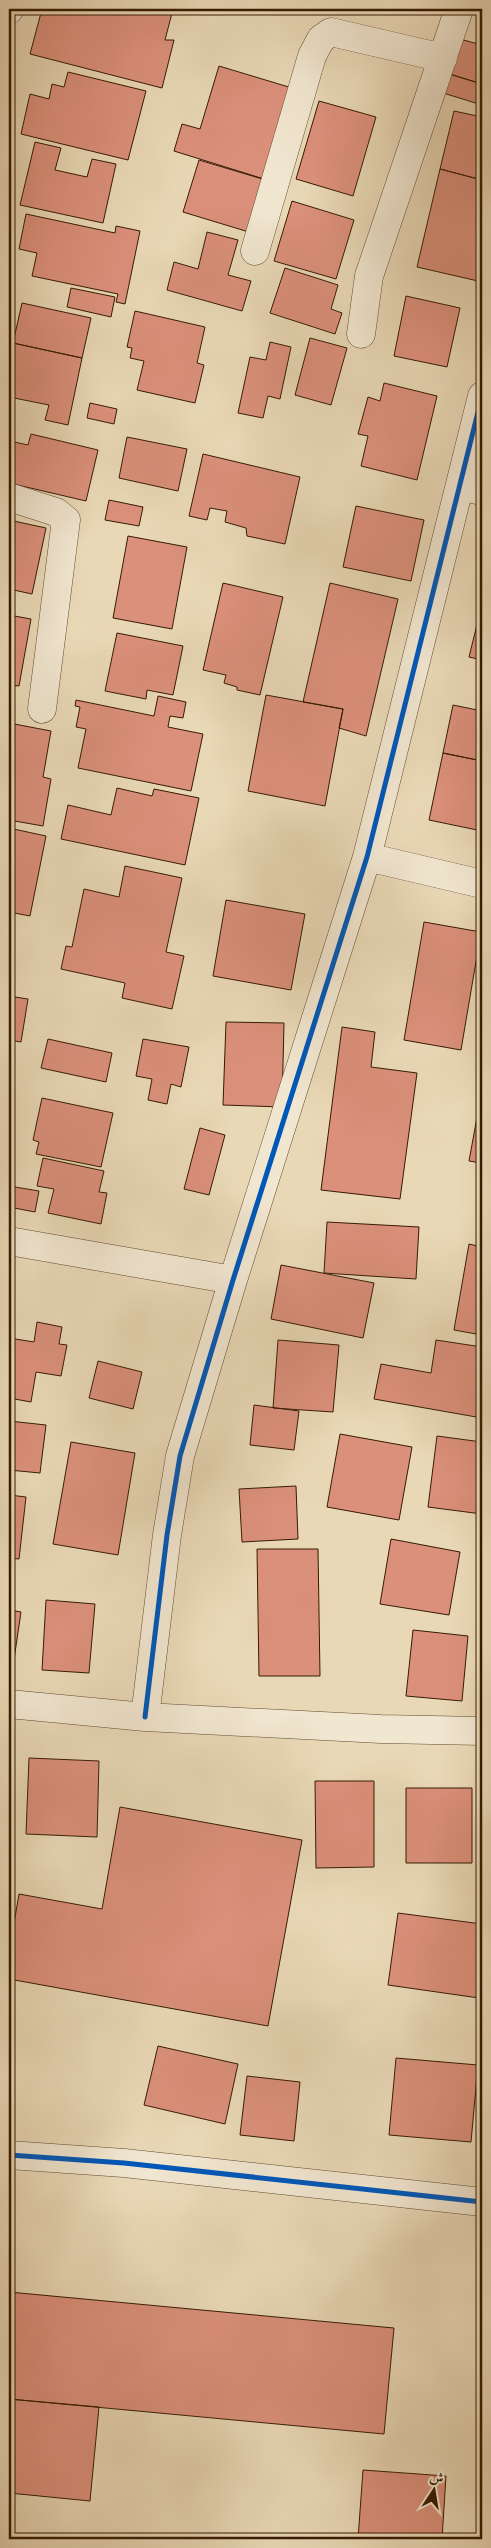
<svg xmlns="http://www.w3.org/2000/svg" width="491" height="2548" font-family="'Libre Caslon Text',Amiri,serif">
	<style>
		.building { fill: #db907b; stroke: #361a03 }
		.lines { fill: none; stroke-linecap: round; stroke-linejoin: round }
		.minor-casing { stroke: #634a30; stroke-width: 29 }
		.minor { stroke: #f1e6d0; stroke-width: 28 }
		.cycleway-casing { stroke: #f1e6d0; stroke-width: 8 }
		.cycleway { stroke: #0057b8; stroke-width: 5 }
	</style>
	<rect width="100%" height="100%" fill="#e9d8b6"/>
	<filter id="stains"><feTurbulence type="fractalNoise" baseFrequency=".004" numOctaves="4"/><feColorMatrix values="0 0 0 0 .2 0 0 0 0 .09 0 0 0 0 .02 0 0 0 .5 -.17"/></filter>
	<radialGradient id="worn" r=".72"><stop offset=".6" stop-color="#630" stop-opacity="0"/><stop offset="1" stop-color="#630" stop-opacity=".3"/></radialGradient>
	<path class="building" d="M42,9H154L172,13L165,40H174L162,88L30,54Z
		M456,38L482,45V84L446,73Z
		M219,66L292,88L264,179L174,151L182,124L200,129Z
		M68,72L146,91L128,160L21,134L30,94L49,99L52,84L64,87Z
		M446,73L482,84V105L440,92Z
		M319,101L376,117L353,196L296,179Z
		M454,111L482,117V180L440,169Z
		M35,142L61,148L55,170L87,177L92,159L116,164L103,223L20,205Z
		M199,160L269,181L252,233L183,212Z
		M440,169L482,180V261L478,281L417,267Z
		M292,201L354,220L336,279L274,261Z
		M26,214L115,233L116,226L140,231L125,304L116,302L118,294L32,276L37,253L19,249Z
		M207,232L238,240L228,275L251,281L242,311L167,290L174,262L198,269Z
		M285,268L338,285L331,309L342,313L335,334L270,313Z
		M71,288L115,297L111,317L67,307Z
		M406,296L460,308L447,367L394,356Z
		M22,303L91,318L82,358L13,343Z
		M135,311L205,327L197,363L204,365L195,403L137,390L144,361L130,358L132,348L127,347Z
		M310,338L347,348L331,405L295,395Z
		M270,342L291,347L280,399L268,396L263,418L238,413L250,357L266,360Z
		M13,343L82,358L68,425L45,420L49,405L9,397V361Z
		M384,383L437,396L417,480L361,466L368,436L358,434L368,397L380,401Z
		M90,403L117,409L114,424L87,418Z
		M31,434L98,450L86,501L9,483L10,441L28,445Z
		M127,437L187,449L178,491L119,478Z
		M203,454L300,477L285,544L247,536L246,528L225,522L227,511L210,508L207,520L189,516Z
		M109,500L143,507L139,526L105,520Z
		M356,506L424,520L411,581L343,567Z
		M9,520L46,528L32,594L9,589Z
		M128,536L187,547L172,629L113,618Z
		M223,583L283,597L260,695L237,690V687L224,683L226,675L203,670Z
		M330,583L398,599L366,736L339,728L343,709L303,702Z
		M482,604V660L469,657Z
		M9,615L31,619L19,686L9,685Z
		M117,633L183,646L173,695L147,690L146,699L105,691Z
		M266,695L343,709L325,806L248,791Z
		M158,696L186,702L183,718L170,716L168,727L203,734L191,791L78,768L86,729L76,727L80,707L75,706L76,700L154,716Z
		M453,705L482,711V761L443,753Z
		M9,723L51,731L43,777L51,779L43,826L9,820Z
		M443,753L482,761V831L429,820Z
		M117,788L152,796L154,789L199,798L185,865L61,839L68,805L111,815Z
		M9,828L46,836L30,916L9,912Z
		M125,866L182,878L166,952L184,956L172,1009L122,998L125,983L61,969L66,946L72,947L84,889L119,897Z
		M226,900L305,914L291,990L213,976Z
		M424,922L481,932L461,1050L404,1040Z
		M9,996L28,999L21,1042L9,1040Z
		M226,1022L284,1023L282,1107L223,1105Z
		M342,1027L375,1032L371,1067L417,1073L400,1199L321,1190Z
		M48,1039L112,1053L106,1082L41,1068Z
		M143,1039L189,1047L181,1087L171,1084L167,1104L148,1100L152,1079L136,1076Z
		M482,1090V1163L469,1161Z
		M42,1098L113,1113L101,1167L36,1154L39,1142L33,1140Z
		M200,1128L225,1135L209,1195L184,1189Z
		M43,1158L104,1171L99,1192L107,1193L101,1224L48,1213L54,1189L37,1186Z
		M9,1186L39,1191L35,1212L9,1207Z
		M327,1222L419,1227L416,1279L324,1273Z
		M469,1244L482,1247V1335L454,1330Z
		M281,1265L374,1283L363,1338L271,1319Z
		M37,1322L62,1327L59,1344L67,1345L61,1376L36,1372L31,1402L9,1398V1338L34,1342Z
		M278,1340L339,1345L333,1412L273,1408Z
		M436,1340L482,1347V1418L374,1399L381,1364L431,1373Z
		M98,1361L142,1372L133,1409L89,1398Z
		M254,1405L299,1411L294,1450L250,1445Z
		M9,1421L46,1425L40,1473L9,1470Z
		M340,1434L412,1447L399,1520L327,1507Z
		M437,1436L482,1442V1514L428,1507Z
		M71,1442L135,1453L118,1555L53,1544Z
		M296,1486L298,1539L242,1542L239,1489Z
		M9,1495L26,1497L19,1559L9,1558Z
		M391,1539L460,1552L449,1615L380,1604Z
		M257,1549H318L320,1676H259Z
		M46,1600L95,1604L89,1673L42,1670Z
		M9,1610L21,1612L12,1673L9,1672Z
		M413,1630L468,1636L462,1701L406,1696Z
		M29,1758L99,1761L97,1837L26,1834Z
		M315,1781H374V1867L316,1868Z
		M406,1788H472V1863H406Z
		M120,1807L302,1840L268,2026L9,1979V1952L19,1894L102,1909Z
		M398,1913L482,1924V1977L479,1998L388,1985Z
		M158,2046L238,2064L225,2124L144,2105Z
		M396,2058L478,2065L471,2142L389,2135Z
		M247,2076L300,2082L294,2141L240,2135Z
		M9,2292L394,2328L384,2434L9,2399Z
		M9,2399L99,2407L90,2501L9,2493Z
		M363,2470L446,2476L442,2539H358Z"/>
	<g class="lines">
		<defs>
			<path id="minor" d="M9,10V9
				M255,251L312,56L321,39L331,32L443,58
				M361,334L369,276L459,9
				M460,486L482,491
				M9,497L56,512L66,520L42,709
				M367,857L482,884
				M9,1241L233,1280
				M9,1704L145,1717L381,1729L482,1731
				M145,1717L167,1535L180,1456L233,1280L367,857L482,396
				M9,2155L124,2163L482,2202"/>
		</defs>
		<use href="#minor" class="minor-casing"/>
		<use href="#minor" class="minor"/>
		<defs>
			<path id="cycleway" d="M145,1717L167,1535L180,1456L233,1280L367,857L482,396
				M9,2155L124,2163L482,2202"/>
		</defs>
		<use href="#cycleway" class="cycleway-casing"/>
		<use href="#cycleway" class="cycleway"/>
	</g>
	<rect width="491" height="2548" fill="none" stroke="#e9d8b6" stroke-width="30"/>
	<rect x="10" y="10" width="471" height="2528" fill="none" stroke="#361a03" stroke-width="2.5"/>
	<rect x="15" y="15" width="461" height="2518" fill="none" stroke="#361a03"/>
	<g transform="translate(434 2490) rotate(12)" stroke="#f1e6d0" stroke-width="4" paint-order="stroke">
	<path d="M0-4L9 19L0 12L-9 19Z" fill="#361a03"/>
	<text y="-8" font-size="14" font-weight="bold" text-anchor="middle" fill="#361a03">ش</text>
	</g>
	<rect width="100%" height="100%" filter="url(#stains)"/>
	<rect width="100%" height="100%" fill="url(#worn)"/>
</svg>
